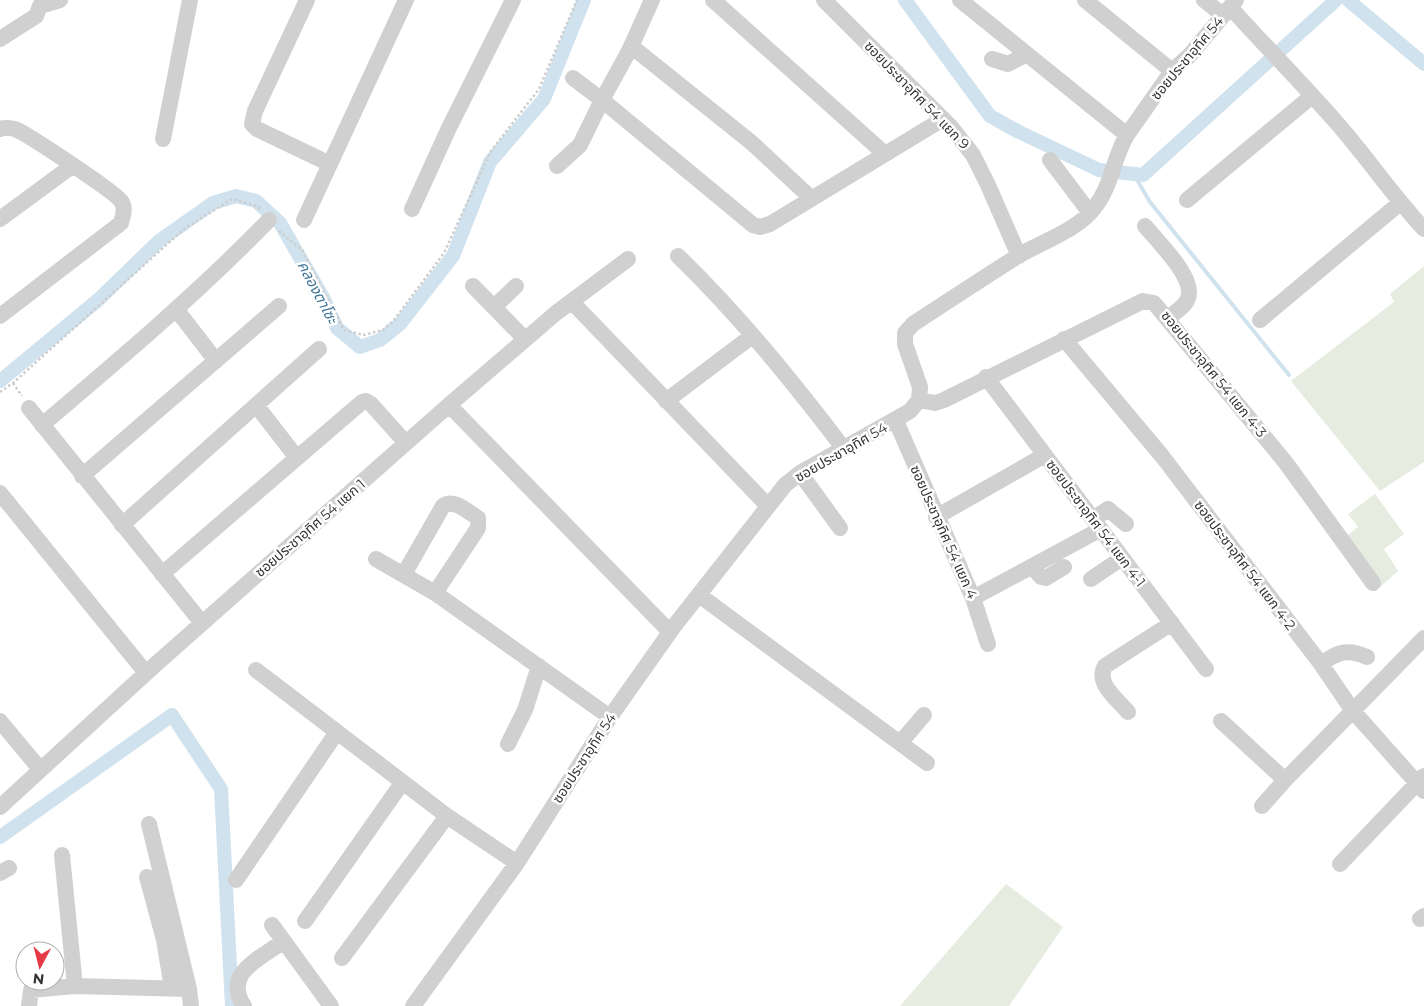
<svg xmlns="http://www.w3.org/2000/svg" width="1424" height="1006" font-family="Montserrat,'Noto Sans Thai',sans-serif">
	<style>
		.green { fill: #e6ecdf }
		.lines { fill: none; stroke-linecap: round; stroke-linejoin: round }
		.stream { stroke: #cfe2ee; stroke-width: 4 }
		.canal { stroke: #cfe2ee; stroke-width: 14 }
		.path { stroke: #cdcdcd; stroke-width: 2.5; stroke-dasharray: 2.5 2.5; stroke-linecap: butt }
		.minor { stroke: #d0d0d0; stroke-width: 16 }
		.labels { text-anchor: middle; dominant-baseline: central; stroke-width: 5; stroke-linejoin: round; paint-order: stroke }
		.street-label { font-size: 14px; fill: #333; stroke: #fff }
		.water-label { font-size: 15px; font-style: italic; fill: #3f7597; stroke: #fff }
	</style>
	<rect width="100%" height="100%" fill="#fff"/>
	<path class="green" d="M1424,266V462L1380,491L1291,381L1394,302L1390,294Z
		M1375,494L1404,534L1384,549L1398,571L1379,588L1345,537L1358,527L1348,514Z
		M1006,884L1063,927L1009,1006H900Z"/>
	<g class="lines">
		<path class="stream" d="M1133,173L1150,202L1289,375"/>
		<path class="canal" d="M905,0L990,116L1019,132L1099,170L1143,175L1336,0
			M1348,0L1424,64
			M0,381L98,300L159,241L213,203L236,196L256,201L280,223L324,299L337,328L360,347L380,340L400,324L453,256L490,162L544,99L584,0
			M0,837L172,715L221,789L232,1006"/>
		<path class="path" d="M279,231L302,250L344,330L364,335L383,330L395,319L444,253L491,151L539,89L577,0
			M13,383L22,396
			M0,392L13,383L184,229L232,199L257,206L260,209"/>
		<path class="minor" d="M307,0L255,111L252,124L257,129L330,164
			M713,0L885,154
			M824,0L951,127L973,155L988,185L1019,256
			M960,0L1127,135
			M1085,0L1172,71
			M1204,0L1223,15
			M1230,7C1265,46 1302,83 1336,122C1367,157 1392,195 1424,229
			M0,39L36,16L40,6L60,0
			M631,46L752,143L811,198
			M992,59L1008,64L1027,54
			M573,78L602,100L629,51L652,0
			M0,129C4,127 10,128 15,129C26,133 115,192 121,201C126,208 123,215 121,223L0,316
			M163,139L190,0
			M1050,160L1090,213
			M557,166L580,145L602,100L753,225L760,227L770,224L943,119
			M1187,200L1312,96
			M412,209L448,130L513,0
			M0,219L72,166
			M304,220L406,0
			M1145,226C1157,241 1196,278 1188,298C1185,307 1175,312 1168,318
			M678,256C739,315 793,382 844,449
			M473,286L525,339
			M572,302L768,506
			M494,307L516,286
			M176,309L216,361
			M1260,320L1400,203
			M1064,339L1162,456L1321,664L1353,711L1424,791
			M986,377L1206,669
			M919,400L935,403L944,400L1143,301L1154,303L1286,463L1373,583
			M666,401L752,336
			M256,405L297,458
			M449,405L670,632
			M29,408L202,623
			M896,421L973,598L988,644
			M42,425C120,359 198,293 269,220
			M800,473L840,528
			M82,476L279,306
			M0,493L146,673
			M936,517L1045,455
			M1093,519L1108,509L1126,524
			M122,525L319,349
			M376,559L435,593L610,717
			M1032,566L1041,577L1046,578L1064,567
			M162,574L362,402L366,401L371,404L406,443
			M404,574L443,506C454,498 468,512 478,518V528L435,593
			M1091,579L1122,558
			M699,595L927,763
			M973,598L1101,529
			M1321,664C1337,652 1348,648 1367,657
			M256,670L447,816L517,863
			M1128,712C1117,699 1095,683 1105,666L1172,623
			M0,721L40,769
			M1221,721L1285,780
			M900,743L924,715
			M508,744L525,710L539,666
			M1262,806L1285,780L1424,638
			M0,807L156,664L449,405L556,313L628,259
			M149,824L189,989L191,1006
			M62,855L75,986L189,989
			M1340,864L1424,776
			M0,873L9,868
			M147,877L164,940L172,988
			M236,880L337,732
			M1420,919L1424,916
			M305,921L402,783
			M272,925L331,1006
			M342,958L447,816
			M29,1006L31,990L75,986
			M244,1006C222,973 261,958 284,941
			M413,1006L517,863L610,717L675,625L785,485L800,473L910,411L919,400L920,387L905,344V333L913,324C948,301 983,278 1018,256C1043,241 1077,231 1095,207C1112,185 1113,158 1127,135L1172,71L1190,55L1236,0"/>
	</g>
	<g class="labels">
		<g class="street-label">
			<text transform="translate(1187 58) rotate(-50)">ซอยประชาอุทิศ 54</text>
			<text transform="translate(917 95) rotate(46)">ซอยประชาอุทิศ 54 แยก 9</text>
			<text transform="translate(1214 374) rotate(51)">ซอยประชาอุทิศ 54 แยก 4-3</text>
			<text transform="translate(841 452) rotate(-30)">ซอยประชาอุทิศ 54</text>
			<text transform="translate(1096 523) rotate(53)">ซอยประชาอุทิศ 54 แยก 4-1</text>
			<text transform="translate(310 528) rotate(-41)">ซอยประชาอุทิศ 54 แยก 1</text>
			<text transform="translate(944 532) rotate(66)">ซอยประชาอุทิศ 54 แยก 4</text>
			<text transform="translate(1245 565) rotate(53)">ซอยประชาอุทิศ 54 แยก 4-2</text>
			<text transform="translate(584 758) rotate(-57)">ซอยประชาอุทิศ 54</text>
		</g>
		<g class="water-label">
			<text transform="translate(318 292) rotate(62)">คลองตาโซะ</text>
		</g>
	</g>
	<g transform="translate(40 966) rotate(187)"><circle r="24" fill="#ffffff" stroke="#adadad"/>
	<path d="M0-4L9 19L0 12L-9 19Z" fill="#e63946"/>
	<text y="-8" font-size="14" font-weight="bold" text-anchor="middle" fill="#333333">N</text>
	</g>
</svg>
